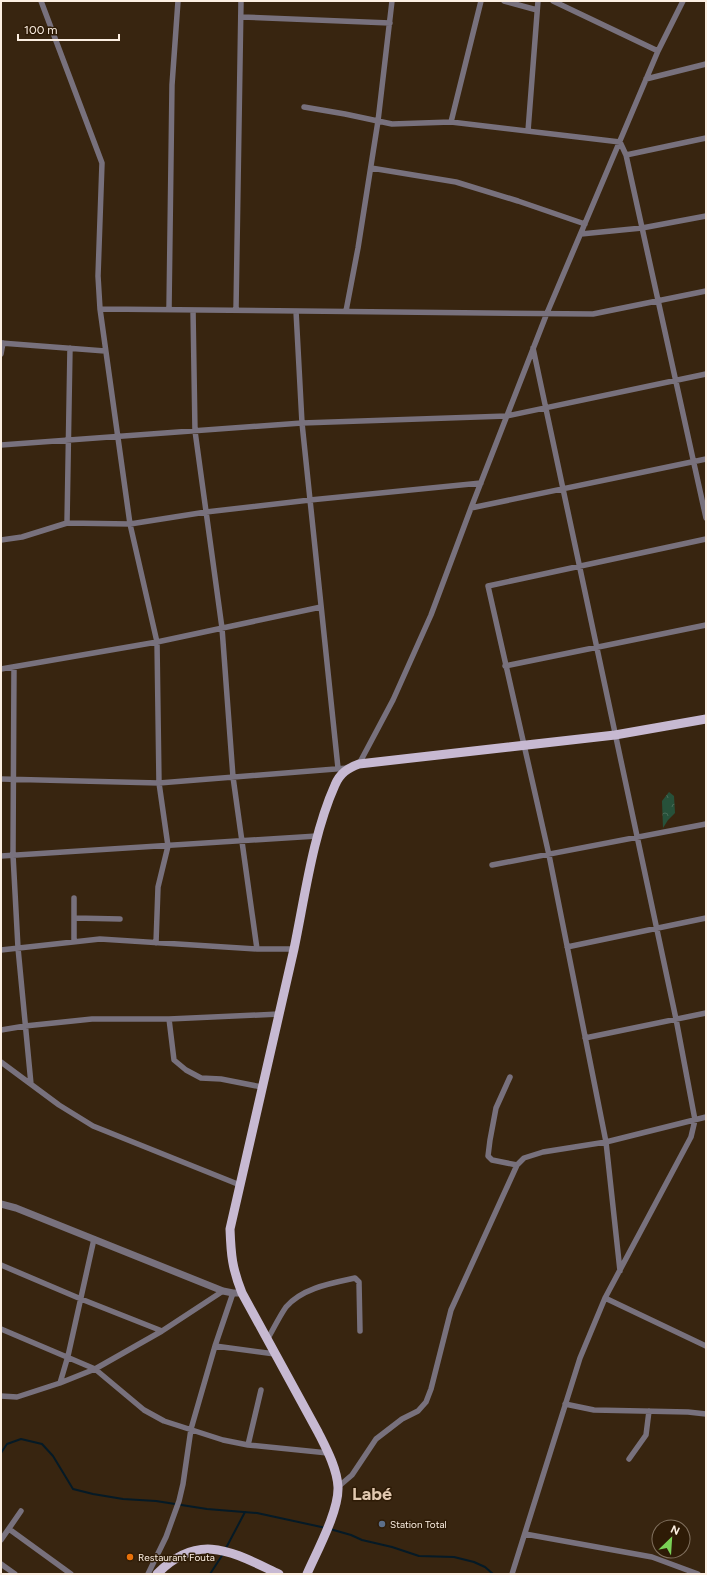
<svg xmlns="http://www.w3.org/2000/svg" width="707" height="1575" font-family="Figtree,sans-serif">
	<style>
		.park { fill: url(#park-crowns) }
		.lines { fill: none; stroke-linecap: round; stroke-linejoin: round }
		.stream { stroke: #051a26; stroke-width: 2 }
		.minor { stroke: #78717d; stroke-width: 5.5 }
		.tertiary { stroke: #78717d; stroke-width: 7 }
		.primary { stroke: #c7b9d2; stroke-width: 9 }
		.service-dot { fill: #5c6f8a; stroke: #2e1b06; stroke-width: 1.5 }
		.food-dot { fill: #e8710a; stroke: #2e1b06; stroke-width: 1.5 }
		.labels { text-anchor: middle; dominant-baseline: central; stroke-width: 3; stroke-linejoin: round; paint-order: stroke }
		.poi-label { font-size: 10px; fill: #fcefe2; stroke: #2e1b06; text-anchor: start }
		.town-label { font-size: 18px; font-weight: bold; fill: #e2c9b0; stroke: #2e1b06 }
	</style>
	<defs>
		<pattern id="park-crowns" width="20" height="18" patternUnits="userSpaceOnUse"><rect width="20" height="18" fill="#27513a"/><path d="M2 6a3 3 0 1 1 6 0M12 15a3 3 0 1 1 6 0" fill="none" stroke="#476a56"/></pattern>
	</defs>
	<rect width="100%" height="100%" fill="#382510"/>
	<path class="park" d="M669,792L674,796L675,813L668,820L663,828L662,801Z"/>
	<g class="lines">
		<path class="stream" d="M1,1453L7,1444L21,1439L42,1444L53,1456L73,1489L93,1494L123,1499L156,1501L207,1509L257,1513L326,1528
			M330,1529L351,1535L362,1540L392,1547L419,1556L454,1557L474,1562L485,1567L493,1574
			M226,1548L245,1512
			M210,1574L223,1554"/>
		<path class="minor" d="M41,1L102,163L98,276L100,309L130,524L157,642L159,783L168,846L158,887L156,943
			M504,1L537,10
			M553,1L658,51
			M241,17L390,23
			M646,79L706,64
			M304,107L345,114L392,124L451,122L620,142L626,155L706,518
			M451,122L481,1
			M528,131L538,1
			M626,155L706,138
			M371,168L456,182L518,201L585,224
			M581,234L642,228L706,216
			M100,309L593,314L706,291
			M169,309L172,85L178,1
			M193,310L195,431L222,628L233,777L257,949
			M236,310L241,1
			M296,311L302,423L338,768
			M346,311L358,248L378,121L392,1
			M1,343L105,351
			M1,354L3,343
			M1,445L302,423L507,416L706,374
			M471,508L706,459
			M67,523L70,348
			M1,540L22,537L67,523L130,524L206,512L310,500L481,483
			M505,666L706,625
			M14,667L13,855L18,948L31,1084
			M1,669L157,642L321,607
			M359,764L393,700L431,615L471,508L547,313L658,51L683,1
			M1,779L159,783L348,768
			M1,856L317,836
			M492,865L706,824
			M74,918L120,919
			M74,942V898
			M567,947L706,918
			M1,950L100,939L257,949H294
			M169,1019L174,1060L186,1070L201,1078L221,1079L262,1087
			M1,1030L25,1026L92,1019H169L279,1014
			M585,1038L706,1013
			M1,1062L59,1105L93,1126L240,1185
			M510,1077L496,1108L490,1140L488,1156L492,1160L517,1165
			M1,1265L81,1299L162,1331
			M620,1271L606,1142L549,855L488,586L706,539
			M605,1298L706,1346
			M1,1329L95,1369L144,1410L164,1421L223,1440L248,1445L328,1453
			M267,1340C273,1330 279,1317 286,1307C302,1288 332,1283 355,1278L359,1282L360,1331
			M215,1346L275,1354
			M60,1383L68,1356L94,1239
			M1,1396L17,1397L60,1383L95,1369L162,1331L223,1291
			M565,1404L594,1410L688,1412L706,1414
			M248,1445L261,1390
			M629,1459L646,1435L649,1411
			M338,1487L352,1475L376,1439L402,1419L418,1411L426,1402L431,1389L451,1310L517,1165L524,1158L543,1152L606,1142L706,1117
			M9,1529L71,1574
			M525,1534L652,1557L698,1574
			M1,1540L21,1511
			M1,1564L15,1574
			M148,1574L166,1537L179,1501L183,1484L191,1429L215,1346L233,1293
			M512,1574L580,1358L605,1298L691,1137L695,1120L676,1019L533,348"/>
		<path class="tertiary" d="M1,1204L16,1208L223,1291L233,1293H242"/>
		<path class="primary" d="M157,1574C199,1531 232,1552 279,1574
			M307,1574C317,1551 339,1511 338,1487C337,1468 326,1448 318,1432L242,1293C232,1268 231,1255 230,1229C251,1136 273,1042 294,949C305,896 313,834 335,785C340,773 348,768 359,764L615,735L706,719"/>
	</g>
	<circle class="service-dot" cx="382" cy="1524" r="4"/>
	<circle class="food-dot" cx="130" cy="1557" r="4"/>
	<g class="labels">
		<g class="poi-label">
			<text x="390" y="1524">Station Total</text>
			<text x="138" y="1557">Restaurant Fouta</text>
		</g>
		<g class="town-label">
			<text x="372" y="1494">Labé</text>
		</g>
	</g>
	<rect width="707" height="1575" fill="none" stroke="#fcefe2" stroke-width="4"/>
	<g transform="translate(671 1539) rotate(25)"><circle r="19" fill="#2e1b06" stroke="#80705e"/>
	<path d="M0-3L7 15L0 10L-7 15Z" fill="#7ad156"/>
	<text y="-6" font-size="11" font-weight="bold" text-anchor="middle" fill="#fcefe2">N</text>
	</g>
	<path d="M18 34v6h101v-6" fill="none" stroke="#fcefe2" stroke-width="2"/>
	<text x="24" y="34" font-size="12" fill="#fcefe2" stroke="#2e1b06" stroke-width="3" paint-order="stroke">100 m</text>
</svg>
